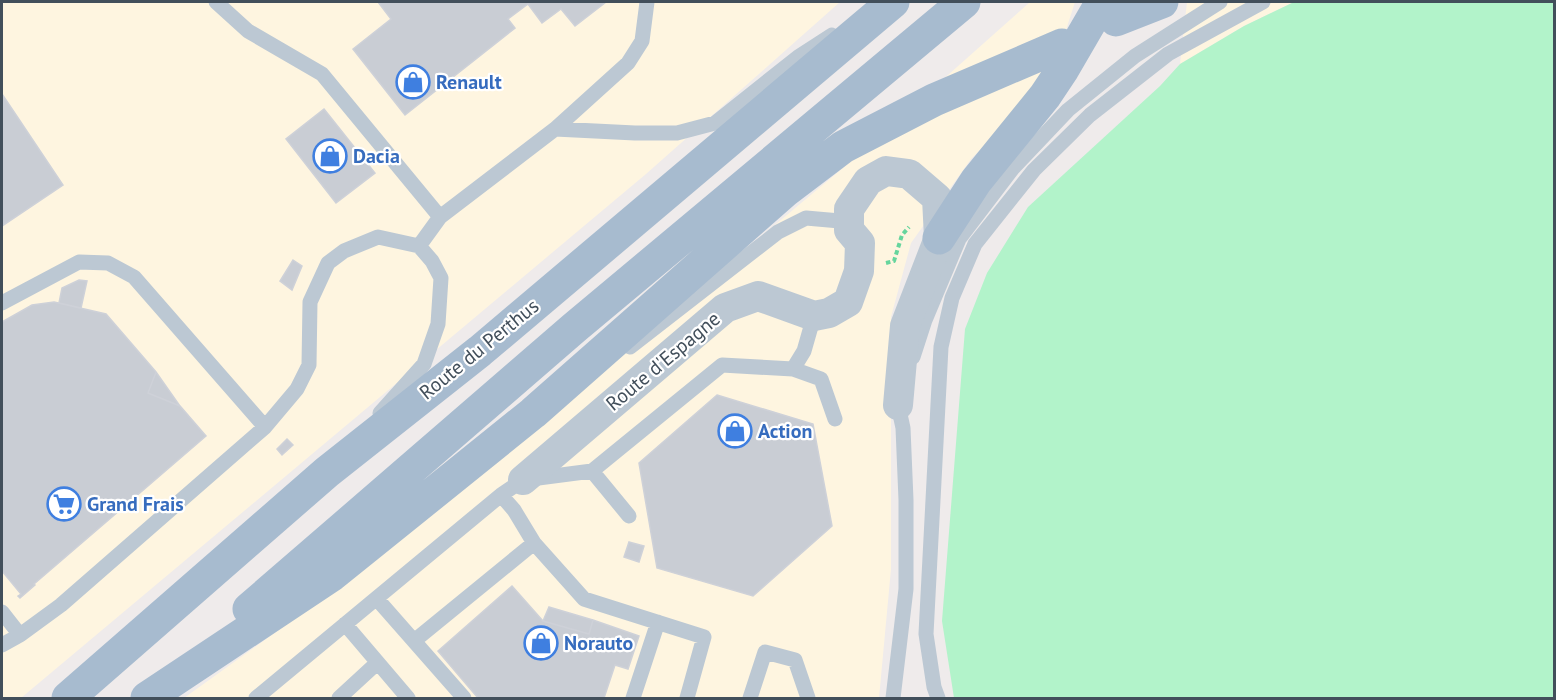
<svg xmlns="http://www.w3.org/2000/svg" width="1556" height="700" font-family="'PT Sans',sans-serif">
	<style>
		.commercial { fill: #fef5e0 }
		.green { fill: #b2f3ca }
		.building { fill: #c9cdd4; stroke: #ced1d8; stroke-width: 1.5 }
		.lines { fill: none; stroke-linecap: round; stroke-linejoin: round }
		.path { stroke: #66d59d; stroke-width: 4; stroke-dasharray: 4.5 3; stroke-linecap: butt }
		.lane { stroke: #bcc8d3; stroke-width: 15 }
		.street { stroke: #bcc8d3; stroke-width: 30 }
		.primary { stroke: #a7bbcf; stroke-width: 33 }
		.labels { text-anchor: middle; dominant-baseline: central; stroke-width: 4.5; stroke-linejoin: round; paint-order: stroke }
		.shop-label { font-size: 20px; font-weight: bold; fill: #366cbe; stroke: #fff; text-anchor: start }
		.street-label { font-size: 20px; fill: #424f5b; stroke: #fff }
	</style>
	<rect width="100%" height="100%" fill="#efebeb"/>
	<path class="commercial" d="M2,2H840L646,174L21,698H2Z
		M1030,2H1075L1057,58L1020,110L971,159L911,243L891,317V569L879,698H184L365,568L849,163Z
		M1187,2H1294L1244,26L1180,64Z"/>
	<path class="green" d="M1294,2H1554V698H954L942,621L965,329L987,273L1028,207L1160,86L1180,64L1244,26Z"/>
	<path class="building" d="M378,2H606L575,26L561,9L542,23L528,4L508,19L515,28L405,115L353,49L391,19Z
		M2,94L63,185L2,226Z
		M324,109L375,173L336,203L286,139Z
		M293,260L302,266L292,290L280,281Z
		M79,280L87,281L81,308L59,303L62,288Z
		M54,302L106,314L156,372L148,393L180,406L206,436L34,584L35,585L20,598L18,596L21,594L2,571V322L32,305Z
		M156,372L180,406L148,393Z
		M717,395L813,424L832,526L753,596L657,568L639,463Z
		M287,439L293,445L282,455L277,449Z
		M629,542L644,546L639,562L624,557Z
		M512,586L543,621L589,634L593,620L639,636L628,669L615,665L604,698H478L438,651Z
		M549,607L593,620L589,634L543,621Z"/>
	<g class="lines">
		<path class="path" d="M886,263L894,261L902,235L909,227"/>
		<path class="lane" d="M216,2L248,31L322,74L440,217
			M555,129L628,63L642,41L647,2
			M419,246L440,217L555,129L635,133H677L715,123L798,57L832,35
			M2,303L79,262L108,263L134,277L265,427
			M630,347L778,232L806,218L840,221L849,230
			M913,357L925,320L959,239L1013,168L1068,110L1135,56L1220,2
			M793,369L821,379L835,419
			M592,471L629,516
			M501,495L514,510L534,543L584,599L704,637L687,698
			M377,599L464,698
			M2,612L20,635L61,605L265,427L297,389L309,365L310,302L328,263L344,251L378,237L419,246L432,261L441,278L438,324L424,364L380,413
			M345,624L408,698
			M414,641L534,543
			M2,645L20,635
			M256,698L501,495L523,480L592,471L722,365L793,369L804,351L814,316
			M339,698L377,663
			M633,698L658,622
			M750,698L765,652L795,660L808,698
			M893,698L906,589V500L903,428L898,405L899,400
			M938,698L934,687L926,634L941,347L952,298L975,244L1034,170L1090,115L1168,54L1263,2"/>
		<path class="street" d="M523,480L725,308L758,296L814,316L829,313L848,302L859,271L860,243L849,230V209L868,181L886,171L909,174L937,198L939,238L905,326L898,405"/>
		<path class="primary" d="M1116,20L1162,2
			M939,238L976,181L1045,96L1063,69L1102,2
			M249,609L574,328L964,2
			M68,698L327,472L480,351L893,2
			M147,698L332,575L533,413L785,191L843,147L934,100L1062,45"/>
	</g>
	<defs>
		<symbol id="shop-ring" viewBox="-11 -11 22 22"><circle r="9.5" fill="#fff" stroke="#3f7fe0" stroke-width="1.5"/><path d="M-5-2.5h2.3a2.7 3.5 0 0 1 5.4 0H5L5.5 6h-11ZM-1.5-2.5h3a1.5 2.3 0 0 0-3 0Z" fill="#3f7fe0"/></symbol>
		<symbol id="supermarket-ring" viewBox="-11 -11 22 22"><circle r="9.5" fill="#fff" stroke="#3f7fe0" stroke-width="1.5"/><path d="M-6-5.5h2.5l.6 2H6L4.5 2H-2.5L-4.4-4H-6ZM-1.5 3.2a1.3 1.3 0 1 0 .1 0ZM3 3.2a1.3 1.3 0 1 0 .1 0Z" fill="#3f7fe0"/></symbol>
	</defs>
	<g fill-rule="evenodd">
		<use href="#shop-ring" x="394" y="63" width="38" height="38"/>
		<use href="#shop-ring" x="311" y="137" width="38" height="38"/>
		<use href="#shop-ring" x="716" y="412" width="38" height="38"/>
		<use href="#supermarket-ring" x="45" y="485" width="38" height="38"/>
		<use href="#shop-ring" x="522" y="624" width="38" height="38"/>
	</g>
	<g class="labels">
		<g class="shop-label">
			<text x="436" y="82">Renault</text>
			<text x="353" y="156">Dacia</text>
			<text x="758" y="431">Action</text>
			<text x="87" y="504">Grand Frais</text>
			<text x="564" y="643">Norauto</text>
		</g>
		<g class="street-label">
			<text transform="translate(479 349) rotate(-39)">Route du Perthus</text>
			<text transform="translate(663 361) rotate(-40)">Route d'Espagne</text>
		</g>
	</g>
	<rect width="1556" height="700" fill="none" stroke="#424f5b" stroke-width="6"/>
</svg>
